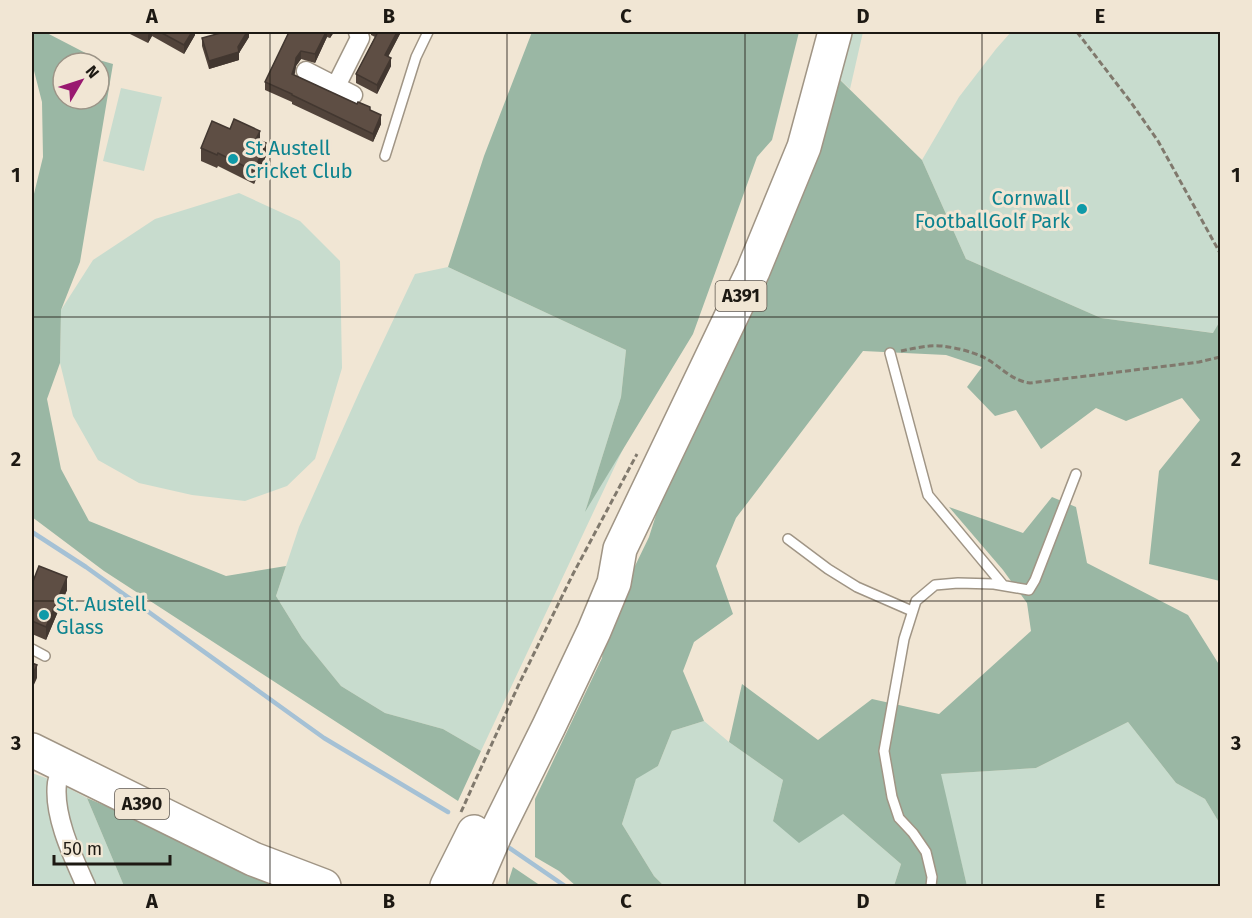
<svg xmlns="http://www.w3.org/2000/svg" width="1252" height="918" font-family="'Fira Sans',sans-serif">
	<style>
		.green { fill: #c8dcce }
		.forest { fill: #9ab7a4; fill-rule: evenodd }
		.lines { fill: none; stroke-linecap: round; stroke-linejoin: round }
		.stream { stroke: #a5c1d5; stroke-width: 4.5 }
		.lane-casing { stroke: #a09585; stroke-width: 12 }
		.street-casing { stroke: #a09585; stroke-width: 21 }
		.highway-casing { stroke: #a09585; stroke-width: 36 }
		.path { stroke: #80796d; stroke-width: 3; stroke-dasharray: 6 3; stroke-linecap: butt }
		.lane { stroke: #fff; stroke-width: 9 }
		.street { stroke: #fff; stroke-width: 18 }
		.highway { stroke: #fff; stroke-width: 33 }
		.wall { fill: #51433a }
		.shaded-wall { fill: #423730 }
		.building { fill: #5e4e44; stroke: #423730; stroke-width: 1.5 }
		.grid { fill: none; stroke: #1d1913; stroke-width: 1.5; stroke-opacity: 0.55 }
		.culture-dot { fill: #0f9aa8; stroke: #f1e6d4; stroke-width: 2 }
		.labels { text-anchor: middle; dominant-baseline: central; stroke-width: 6; stroke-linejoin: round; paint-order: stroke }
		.shield { fill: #f1e6d4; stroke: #5d564d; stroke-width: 1.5 }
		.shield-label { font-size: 18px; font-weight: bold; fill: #1d1913 }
		.culture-label { font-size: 20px; fill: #0d838f; stroke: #f1e6d4; text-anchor: start }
		.neatline { fill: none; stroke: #1d1913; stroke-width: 2 }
		.grid-label { font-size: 20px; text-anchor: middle; font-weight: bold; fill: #1d1913 }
	</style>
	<rect width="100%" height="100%" fill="#f1e6d4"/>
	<path class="green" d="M845,32H863L850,89L836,76Z
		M1011,32H1220V321L1214,333L1101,318L966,259L922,160L959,97L996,49Z
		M121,88L162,97L144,171L103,161Z
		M239,193L300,221L340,261L342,368L315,459L287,486L245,501L192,495L139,483L98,460L73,416L60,363L61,310L93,260L155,219Z
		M448,267L626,350L621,397L586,509L624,447L481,751L443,729L385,713L341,686L302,638L276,596L299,527L362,386L415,274Z
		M704,721L729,742L783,780L773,821L843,814L901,864L894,886H664L654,876L622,824L636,778L658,766L672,731Z
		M1128,722L1176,783L1205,799L1220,824V886H967L940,774L1036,768Z
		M32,773L57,782L87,798L124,886H32Z"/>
	<path class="forest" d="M32,32H45L99,60L113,64L80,262L61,310L60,363L47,399L61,469L89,521L226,576L286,566L276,596L302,638L341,686L385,713L443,729L481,751L458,801L104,571L32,517V202L43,157L42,102L32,63ZM63,63H99V99H63Z
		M532,32H799L772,140L757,157L693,334L585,512L621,397L626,350L448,267L484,156Z
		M836,76L922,160L966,259L1101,318L1213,333L1220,321V581L1149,564L1159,471L1200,420L1182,398L1126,421L1096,408L1041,449L1016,410L995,416L967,387L982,367L946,355L863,351L736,518L716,566L733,614L694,642L683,671L704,721L672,731L658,766L636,779L622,824L654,876L664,886H576L559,871L535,857V799L602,658L605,628L649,537L668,477Z
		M1052,497L1076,507L1087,563L1188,615L1220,666V824L1205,799L1176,783L1128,722L1036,768L941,774L967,886H894L901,864L843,814L799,843L773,821L783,780L729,742L742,684L818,740L872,699L939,714L1031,631L1027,603L1003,570L949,507L1023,533Z
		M87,798L216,853L274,886H124Z
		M513,867L541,886H507Z"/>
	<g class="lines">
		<path class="stream" d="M32,532L86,567L324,738L448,812
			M505,845L565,886"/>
		<defs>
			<path id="lane" d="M385,156L416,57L428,32
				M890,353L928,495L1003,585
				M788,539L828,569L857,587L912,611
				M32,649L45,656
				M931,886L932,877L926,852L913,833L899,818L892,797L884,751L904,639L916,601L935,585L958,583L994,584L1029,590L1035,580L1076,474"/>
			<path id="street" d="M306,71L353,95
				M336,86L360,38L358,32
				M65,766C62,771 58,777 57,783C53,816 73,857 86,886"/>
			<path id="highway" d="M32,750L253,859L324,886
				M447,886L474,832
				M473,886L495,835L549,726L594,631L614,583L620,549L753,271L804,147L835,32"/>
		</defs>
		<use href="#lane" class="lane-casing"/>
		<use href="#street" class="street-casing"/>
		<use href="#highway" class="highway-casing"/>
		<path class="path" d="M1077,32L1130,101L1158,141L1220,253
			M901,351C910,349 920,347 929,346C943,344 972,351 985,358C1000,366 1012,381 1030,383L1199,362L1220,357
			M461,812L519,684L573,574L637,454"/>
		<use href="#lane" class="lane"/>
		<use href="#street" class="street"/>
		<use href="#highway" class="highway"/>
	</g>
	<path class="wall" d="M126,32H195V35L184,54L152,36L148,43Z
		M249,32V37L239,53V60L209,69L202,46V38Z
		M289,32H334L330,38L327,37L315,63L301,59L296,66L294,75L370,110L381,124L373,142L292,104V102L265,90V82Z
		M371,32H401L388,56L391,66L377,94L356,83V74L375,37L371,35Z
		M260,141L266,156L254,184L218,166L217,168L201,161V148Z
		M32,584L67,590L46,640L32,634Z"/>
	<path class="shaded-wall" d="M150,32H152V36L148,43V35Z
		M192,32H195V35L184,54V45Z
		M247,32H249V37L239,53V60L209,69V61L238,47Z
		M326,32H327V37L315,63V54Z
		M330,32H334L330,38Z
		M397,32H401L385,63V55Z
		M301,51V59L296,66L295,73L292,82V74L296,58Z
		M391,58V66L377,94V85Z
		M381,115V124L373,142V134Z
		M260,131V144L256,139Z
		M266,143V156L254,184V171Z
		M67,577V590L46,640V627Z
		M37,665V678L32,689V676Z"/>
	<path class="building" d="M160,32H192L184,45Z
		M224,32H247L238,47L239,52L209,61L202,38Z
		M289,32H326L315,54L301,51L296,58L295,65L292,74L357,104L358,102L370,107V110L381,115L373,134L292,95V94L265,82Z
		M378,32H397L385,55L391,58L377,85L356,74Z
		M234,119L260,131L256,139L266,143L254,171L218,153L217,155L201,148L212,121L230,129Z
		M39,566L67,577L46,627L32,621V584Z
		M32,663L37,665L32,676Z"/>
	<path class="grid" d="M270,32V886M507,32V886M745,32V886M982,32V886M32,317H1220M32,601H1220"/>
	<g class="culture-dot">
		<circle cx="233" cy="159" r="6"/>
		<circle cx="1082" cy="209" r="6"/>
		<circle cx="44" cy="615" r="6"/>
	</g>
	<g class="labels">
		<g class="shield">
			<rect x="715.5" y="281" width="51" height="30" rx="4.5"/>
			<rect x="115" y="789" width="54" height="30" rx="4.5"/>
		</g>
		<g class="shield-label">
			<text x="741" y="296">A391</text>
			<text x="142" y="804">A390</text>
		</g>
		<g class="culture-label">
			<text x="245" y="148">St Austell<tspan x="245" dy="23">Cricket Club</tspan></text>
			<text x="1070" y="198" text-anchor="end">Cornwall<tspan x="1070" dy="23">FootballGolf Park</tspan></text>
			<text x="56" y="604">St. Austell<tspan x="56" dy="23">Glass</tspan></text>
		</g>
	</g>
	<rect width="1252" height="918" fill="none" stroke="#f1e6d4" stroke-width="66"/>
	<g transform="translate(81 81) rotate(51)"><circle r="28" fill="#f1e6d4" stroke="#9c9487" stroke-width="1.5"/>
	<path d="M0-4.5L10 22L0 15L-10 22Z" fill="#991970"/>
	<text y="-9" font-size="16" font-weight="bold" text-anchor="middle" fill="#1d1913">N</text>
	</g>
	<path d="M54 855v9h116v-9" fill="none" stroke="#1d1913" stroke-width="3"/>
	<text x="63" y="855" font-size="18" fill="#1d1913" stroke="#f1e6d4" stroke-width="4.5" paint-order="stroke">50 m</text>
	<rect x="33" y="33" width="1186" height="852" class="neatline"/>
	<g class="grid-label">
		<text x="152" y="23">A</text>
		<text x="389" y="23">B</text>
		<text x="626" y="23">C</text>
		<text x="863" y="23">D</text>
		<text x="1100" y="23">E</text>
		<text x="16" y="182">1</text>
		<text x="1236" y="182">1</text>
		<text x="16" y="466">2</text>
		<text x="1236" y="466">2</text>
		<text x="16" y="750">3</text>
		<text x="1236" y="750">3</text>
		<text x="152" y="908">A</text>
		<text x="389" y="908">B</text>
		<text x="626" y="908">C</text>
		<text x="863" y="908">D</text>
		<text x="1100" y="908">E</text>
	</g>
</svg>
